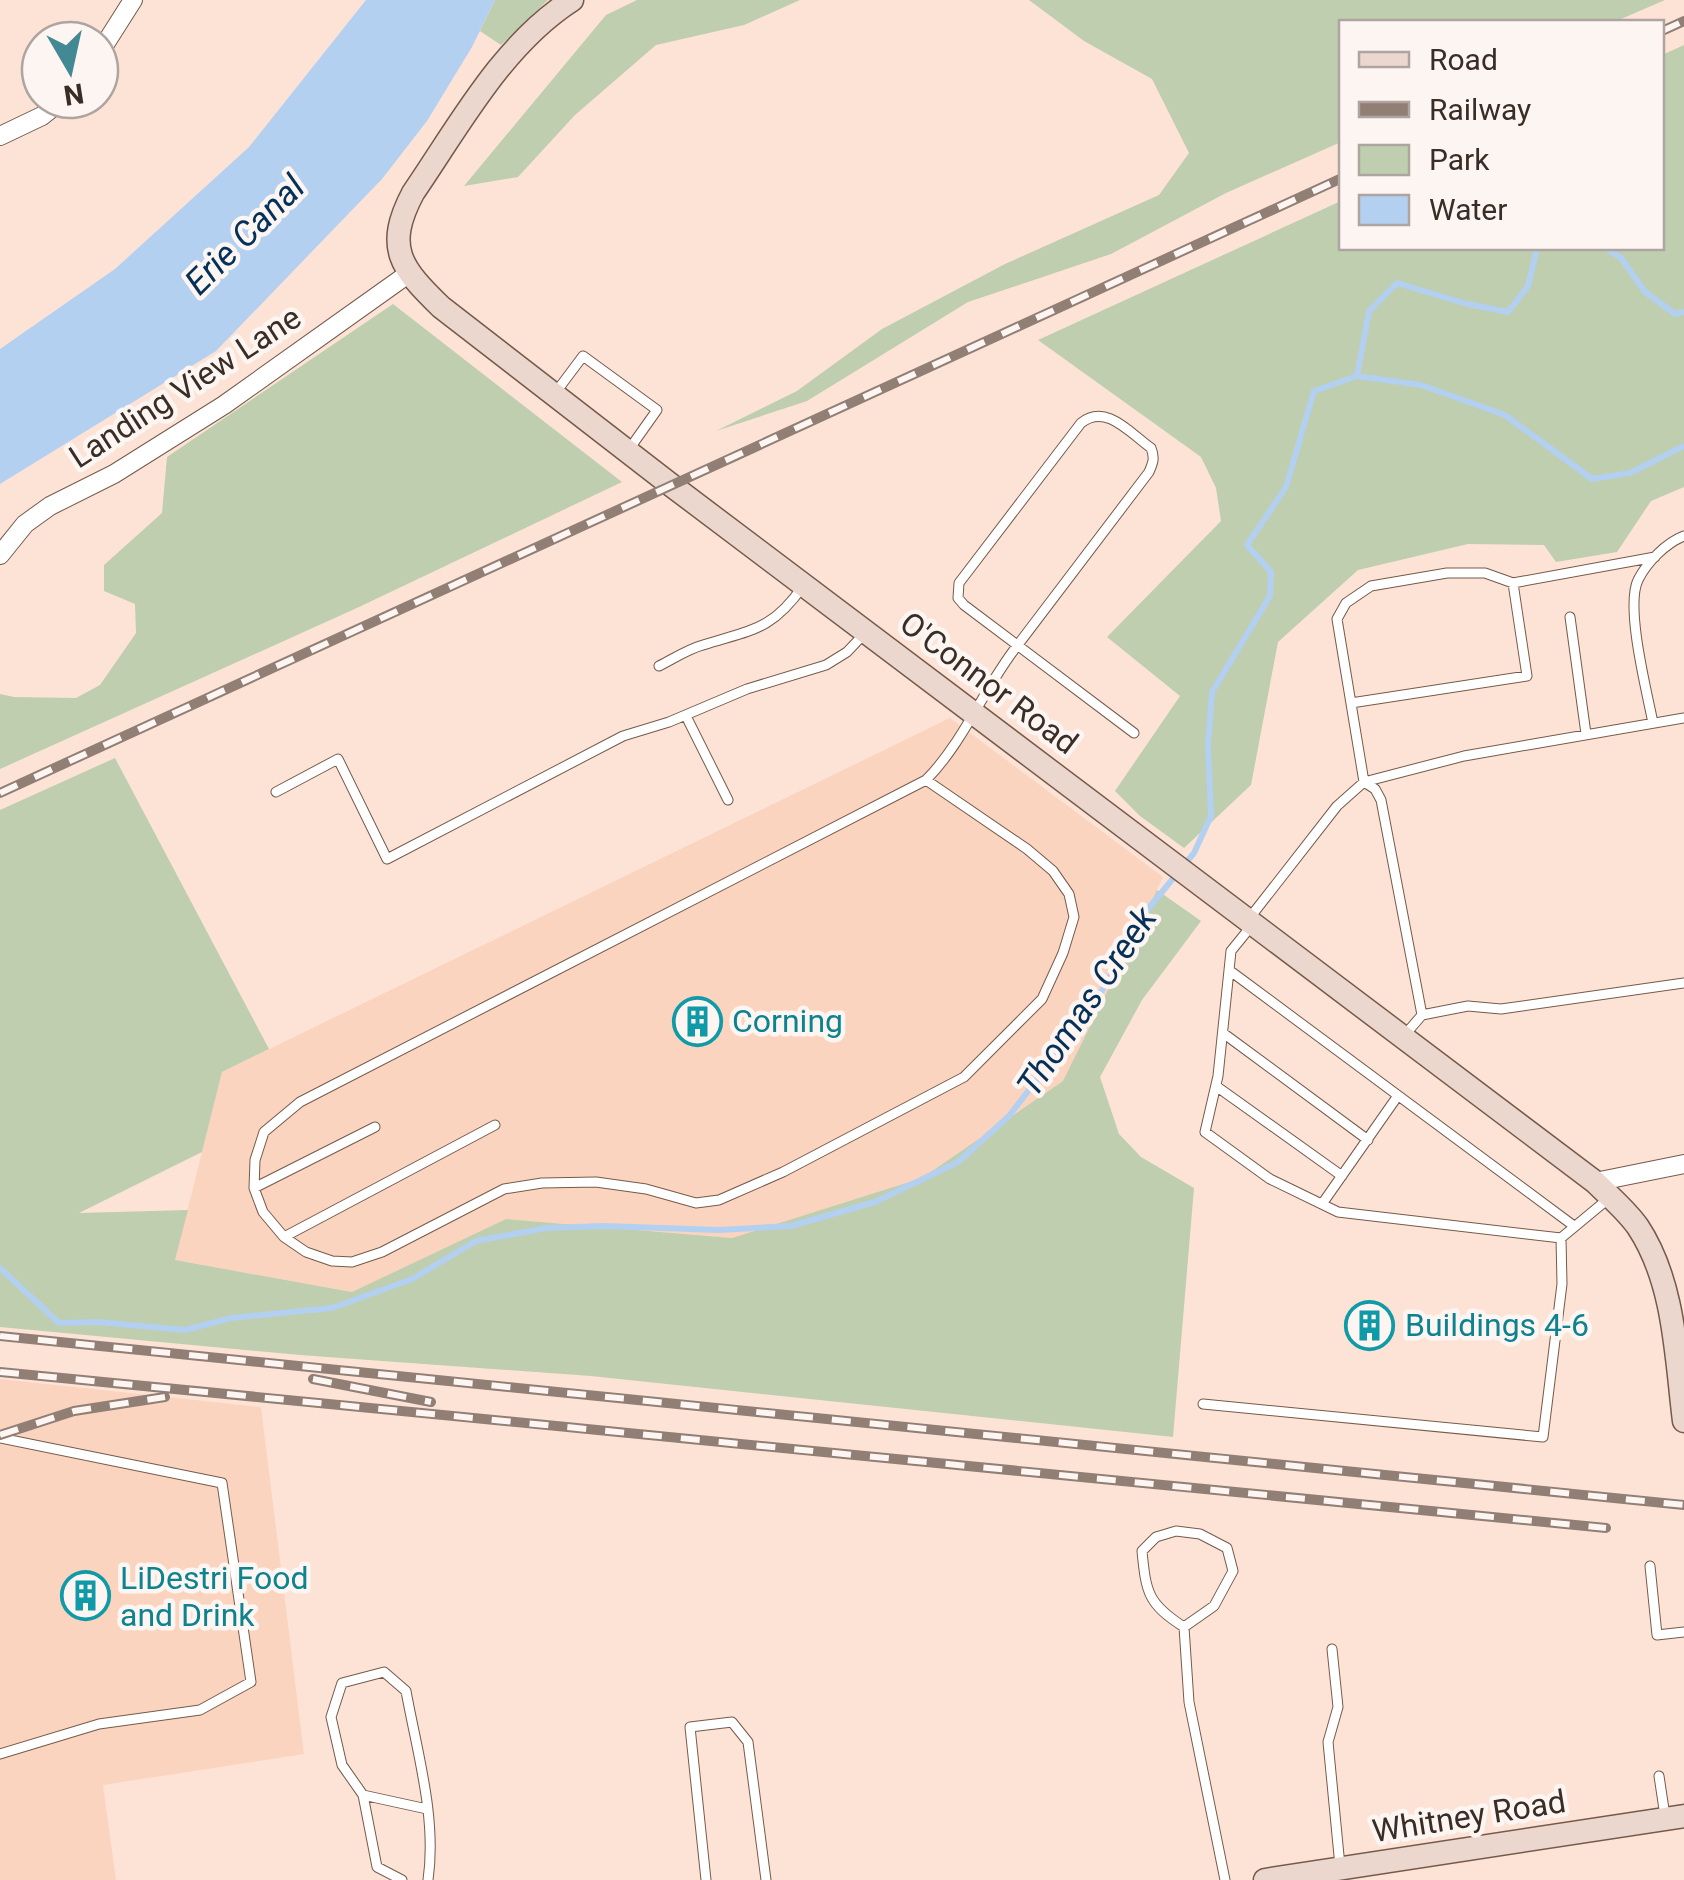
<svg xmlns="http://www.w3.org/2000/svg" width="1684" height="1880" font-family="Roboto,sans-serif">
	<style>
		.built { fill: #fbd4bf }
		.green { fill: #beceaf }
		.water { fill: #b3d0f0 }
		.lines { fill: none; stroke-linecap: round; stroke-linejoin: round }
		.stream { stroke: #b3d0f0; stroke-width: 6 }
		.lane-casing { stroke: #755a4b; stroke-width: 11 }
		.street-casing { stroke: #755a4b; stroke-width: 20 }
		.secondary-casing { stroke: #755a4b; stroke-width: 25 }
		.lane { stroke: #fff; stroke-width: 9 }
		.street { stroke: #fff; stroke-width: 18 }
		.secondary { stroke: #ebd7ce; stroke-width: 22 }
		.rail-casing { stroke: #917e75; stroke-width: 10 }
		.rail { stroke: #fcf5f2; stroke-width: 6; stroke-dasharray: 19; stroke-linecap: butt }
		.labels { text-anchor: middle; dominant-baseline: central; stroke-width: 9; stroke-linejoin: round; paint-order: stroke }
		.street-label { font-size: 32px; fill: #392d26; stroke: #fcf5f2 }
		.culture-label { font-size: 32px; fill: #0d838f; stroke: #fcf5f2; text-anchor: start }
		.water-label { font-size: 35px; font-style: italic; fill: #053159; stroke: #fcf5f2 }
	</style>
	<rect width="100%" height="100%" fill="#fde3d6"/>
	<path class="built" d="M950,718L1163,877L1063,1081L922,1178L732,1238L506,1219L353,1292L175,1260L222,1072Z
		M0,1379L261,1407L304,1754L103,1785L116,1880H0Z"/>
	<path class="green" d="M495,0H548L501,45L480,31Z
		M637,0H800L744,25L656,45L575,115L518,177L464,186L606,15Z
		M1029,0H1665L1614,22H1342L1341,142L1226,193L1111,254L968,302L807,401L716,431L797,391L882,329L1005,264L1159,195L1189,153L1152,79L1084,41Z
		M1684,45V487L1651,501L1617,552L1556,562L1544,545L1468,544L1358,570L1278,642L1251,785L1184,848L1140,816L1115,791L1180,696L1107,637L1221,521L1216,488L1201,457L1038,340L1341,201L1342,248H1662V55Z
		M393,304L622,482L359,607L0,769V694L14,697L76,698L100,685L136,633L135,604L104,591V565L162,513L167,457Z
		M115,758L269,1049L222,1072L202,1152L79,1213L188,1210L175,1260L352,1292L506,1219L732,1238L922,1178L1063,1081L1157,890L1201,921L1142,1000L1100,1077L1119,1134L1141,1157L1194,1188L1173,1437L591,1376L300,1355L0,1327V810Z"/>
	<path class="water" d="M366,0H495L472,47L427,121L382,179L216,351L0,484V349L115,269L249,147Z"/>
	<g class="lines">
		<path class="stream" d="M1606,248L1621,258L1645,292L1675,314L1684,312
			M1357,376L1369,311L1397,283L1467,304L1508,312L1528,286L1537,248
			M0,1268L59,1323L98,1322L185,1330L231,1318L332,1308L412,1279L476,1241L547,1228L604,1226L719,1230L791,1226L875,1202L958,1162L1009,1116L1094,1005L1143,915L1194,853L1211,816L1208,745L1212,692L1270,596L1271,572L1247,545L1286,487L1314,391L1357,376L1421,385L1505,415L1592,479L1630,473L1684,446"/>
		<defs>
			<path id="lane" d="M556,392L583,356L657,410L630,448
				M1570,617L1586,734
				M659,666C673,659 688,649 703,645C750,630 772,631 803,586
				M1351,703L1527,676L1513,583
				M686,716L728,800
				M1653,723C1647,692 1625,607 1638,580C1647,562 1666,543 1684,536
				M926,780L1027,849L1053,871L1069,894L1074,917L1063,953L1042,999L964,1077L783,1172L719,1200L696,1203L646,1189L596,1182L542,1183L504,1189L382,1252L352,1262L332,1261L306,1252L284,1237L263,1212L254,1188L255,1160L264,1132L300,1102L926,780C963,743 984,688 1017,646L1149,472C1153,463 1155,458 1151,448C1130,433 1106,403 1081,423L959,583L958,598L964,605L1134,733
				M276,792L338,759L387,859L623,736L669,722L747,689L826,665L847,652L865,633
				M1248,920L1337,806L1364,782L1464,756L1684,718
				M1253,924L1231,951L1218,1076L1205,1132L1270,1179L1338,1212L1561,1238L1608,1199
				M1229,970L1574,1226
				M1422,1015L1468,1006L1501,1009L1684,983
				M1223,1033L1368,1140
				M1403,1037L1422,1015L1381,800L1375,789L1364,782L1337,619L1346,603L1371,586L1447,573H1485L1513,583L1655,557
				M1216,1086L1342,1176
				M254,1188L375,1127
				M1322,1204L1397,1097
				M284,1237L495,1125
				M1203,1404L1543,1437L1562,1284L1561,1238
				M0,1438L222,1483L251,1682L200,1710L99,1724L0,1754
				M1176,1531L1200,1534L1227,1548L1233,1571L1214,1606L1184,1627C1148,1604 1146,1593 1142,1551L1156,1537Z
				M1650,1566L1657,1635L1684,1632
				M1184,1627L1189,1702L1225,1880
				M1332,1649L1338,1707L1328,1742L1340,1866
				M1659,1776L1665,1816
				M363,1795L377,1867L402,1880
				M427,1809L363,1795L342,1765L331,1717L342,1683L384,1672L406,1691C417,1752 437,1818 428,1880
				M706,1880L690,1727L732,1722L748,1742L766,1880"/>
			<path id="street" d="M100,52L133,0
				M0,136L42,116L62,100
				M0,555L25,524L50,506L114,474L224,405L408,274
				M1595,1182L1684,1164"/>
			<path id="secondary" d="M572,0C502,45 459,126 413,193C384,248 401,268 441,307L671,485L1595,1182C1610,1197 1626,1210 1638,1227C1675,1283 1676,1357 1684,1421
				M1265,1880L1684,1816"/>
		</defs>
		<use href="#lane" class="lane-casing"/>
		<use href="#street" class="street-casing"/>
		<use href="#secondary" class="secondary-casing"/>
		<use href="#lane" class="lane"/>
		<use href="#street" class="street"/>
		<use href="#secondary" class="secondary"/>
		<defs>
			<path id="rail" d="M1662,31L1684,21
				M0,793L1342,178
				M0,1336L1684,1505
				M0,1372L1606,1528
				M313,1379L431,1402
				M0,1435L74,1411L165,1397"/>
		</defs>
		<use href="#rail" class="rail-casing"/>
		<use href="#rail" class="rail"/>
	</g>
	<defs>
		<symbol id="building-ring" viewBox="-11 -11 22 22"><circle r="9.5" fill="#fcf5f2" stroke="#0f9aa8" stroke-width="1.5"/><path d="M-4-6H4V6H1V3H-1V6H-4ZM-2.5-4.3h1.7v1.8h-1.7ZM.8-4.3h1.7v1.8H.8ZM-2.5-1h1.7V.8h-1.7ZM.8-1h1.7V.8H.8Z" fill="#0f9aa8"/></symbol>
	</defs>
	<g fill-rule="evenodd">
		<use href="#building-ring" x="670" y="994" width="55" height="55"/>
		<use href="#building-ring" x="1342" y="1298" width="55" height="55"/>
		<use href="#building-ring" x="58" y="1568" width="55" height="55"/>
	</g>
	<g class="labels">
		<g class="street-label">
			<text transform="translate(185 387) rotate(-33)">Landing View Lane</text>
			<text transform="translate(989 683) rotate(37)">O'Connor Road</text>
			<text transform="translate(1469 1816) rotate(-9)">Whitney Road</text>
		</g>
		<g class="culture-label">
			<text x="732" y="1021">Corning</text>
			<text x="1405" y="1325">Buildings 4-6</text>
			<text x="120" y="1578">LiDestri Food<tspan x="120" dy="37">and Drink</tspan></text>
		</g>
		<g class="water-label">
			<text transform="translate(245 235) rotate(-45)">Erie Canal</text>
			<text transform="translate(1087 1002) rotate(-56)">Thomas Creek</text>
		</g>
	</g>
	<rect x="1339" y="20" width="325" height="230" fill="#fcf5f2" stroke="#aea5a0" stroke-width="2.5"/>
	<rect x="1359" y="52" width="50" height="15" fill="#ebd7ce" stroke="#aea5a0" stroke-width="2.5"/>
	<text x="1429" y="70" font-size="30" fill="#392d26">Road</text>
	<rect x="1359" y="102" width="50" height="15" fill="#917e75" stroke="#aea5a0" stroke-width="2.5"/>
	<text x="1429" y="120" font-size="30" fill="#392d26">Railway</text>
	<rect x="1359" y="145" width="50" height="30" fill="#beceaf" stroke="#aea5a0" stroke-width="2.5"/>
	<text x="1429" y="170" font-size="30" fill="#392d26">Park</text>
	<rect x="1359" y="195" width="50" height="30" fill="#b3d0f0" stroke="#aea5a0" stroke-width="2.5"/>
	<text x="1429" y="220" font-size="30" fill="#392d26">Water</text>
	<g transform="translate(70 70) rotate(171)"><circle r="48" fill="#fcf5f2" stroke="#aea5a0" stroke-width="2.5"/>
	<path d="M0-8L18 38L0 25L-18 38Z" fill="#428993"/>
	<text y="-15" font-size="28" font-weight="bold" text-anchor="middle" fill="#392d26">N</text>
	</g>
</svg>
